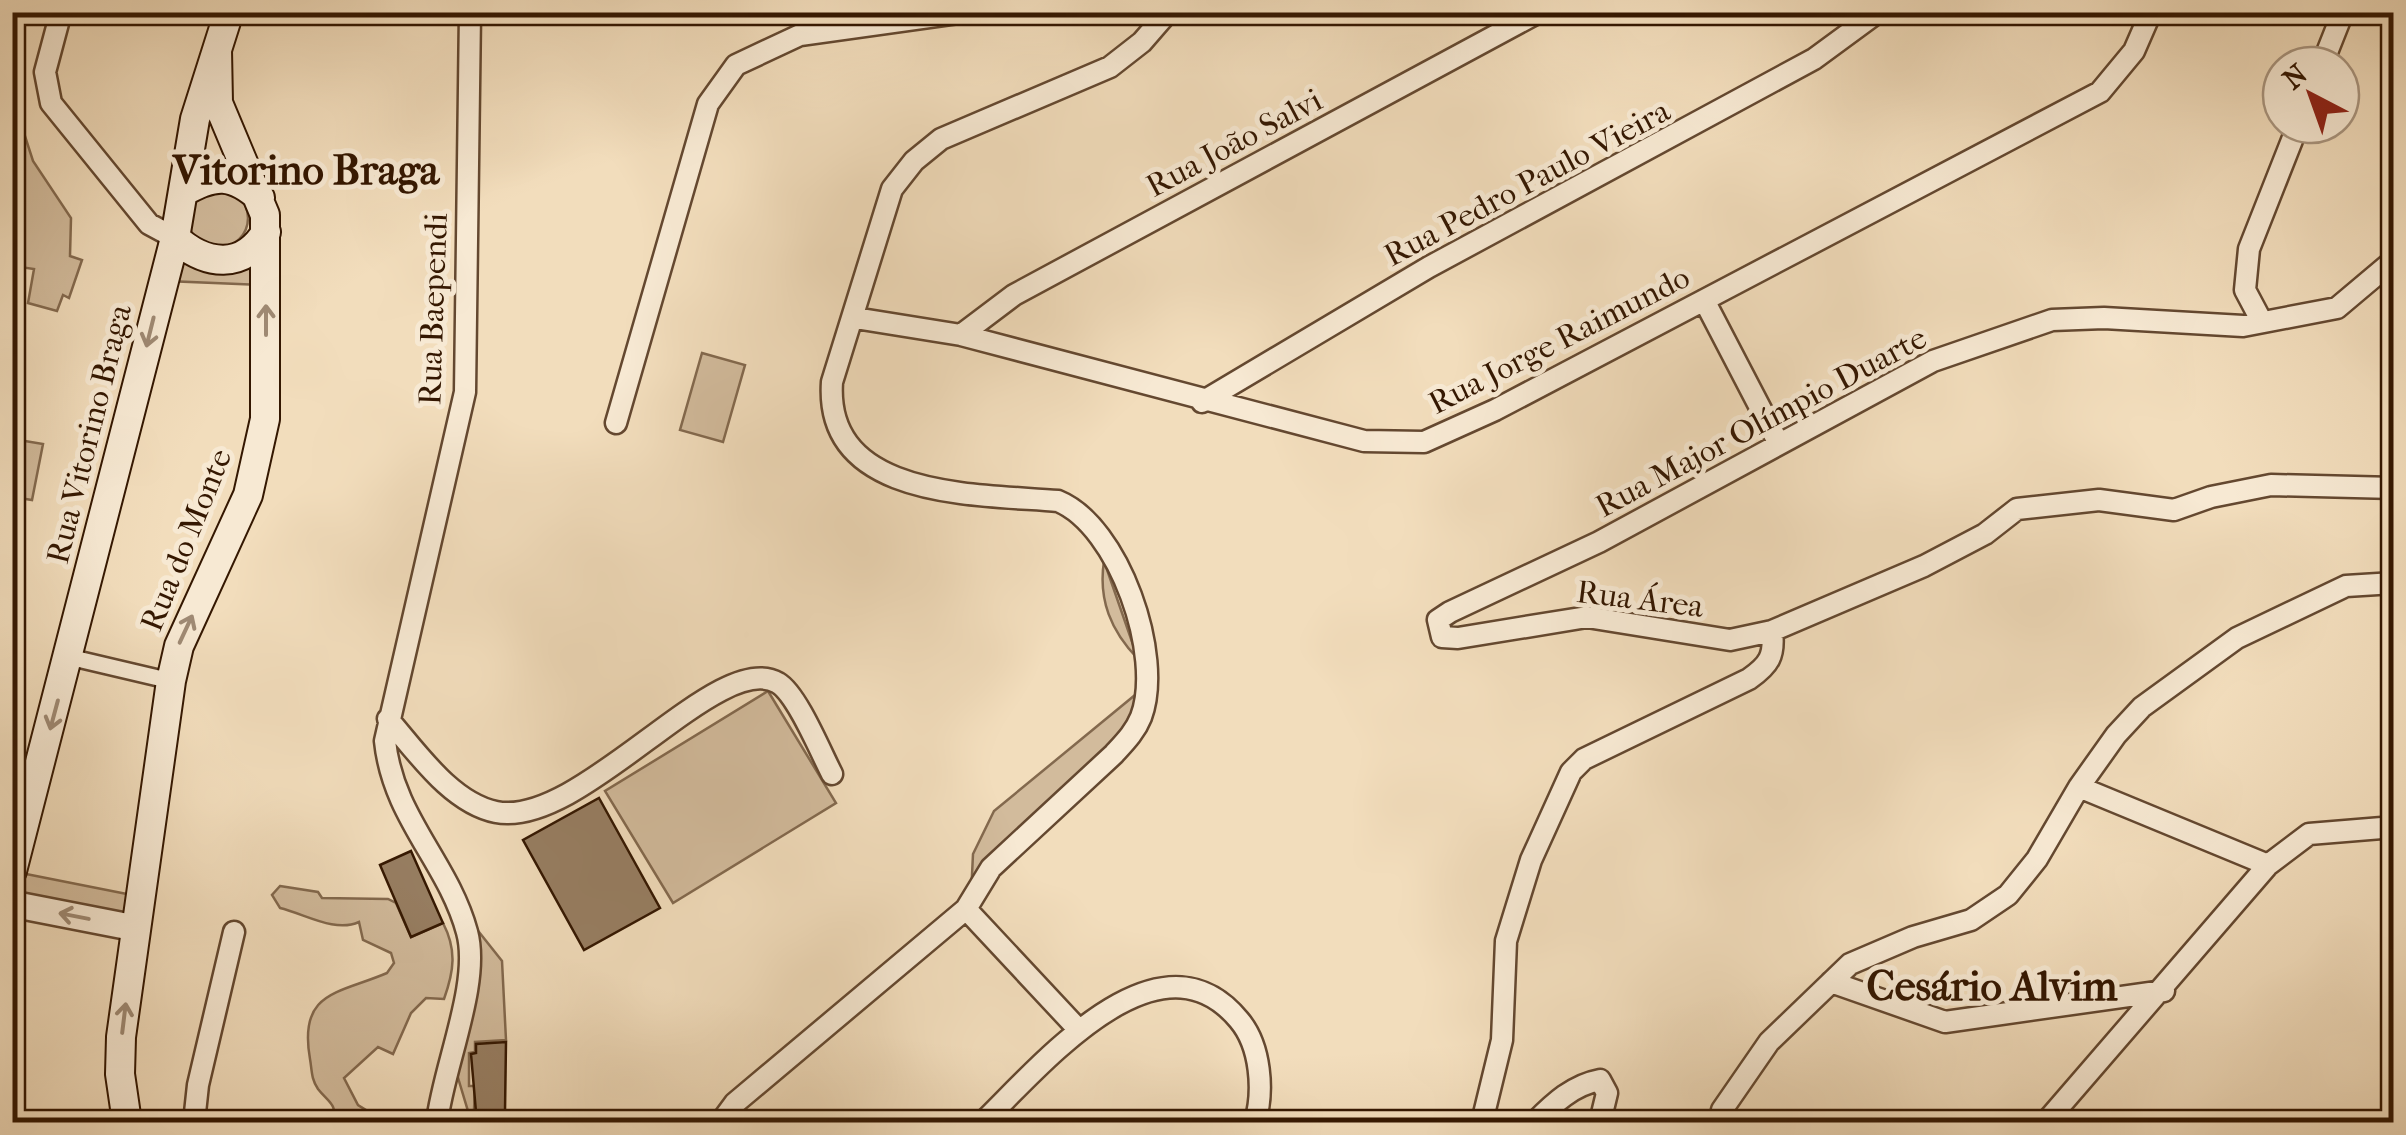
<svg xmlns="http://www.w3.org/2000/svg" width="2406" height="1135" font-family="'IM FELL French Canon',serif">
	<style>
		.green { fill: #d2bb9c; stroke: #83694e; stroke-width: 2.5 }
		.building { fill: #977e62; stroke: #341701; stroke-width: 2.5 }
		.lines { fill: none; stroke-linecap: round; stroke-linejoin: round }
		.pedestrian-casing { stroke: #644830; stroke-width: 20 }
		.minor-casing { stroke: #644830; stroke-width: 25 }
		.tertiary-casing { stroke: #644830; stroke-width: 30 }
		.secondary-casing { stroke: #341701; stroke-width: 32 }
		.pedestrian { stroke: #f7e9d3; stroke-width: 15 }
		.minor { stroke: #f7e9d3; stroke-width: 20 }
		.tertiary { stroke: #f7e9d3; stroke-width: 25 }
		.secondary { stroke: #f7e9d3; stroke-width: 28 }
		.oneway { stroke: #9f8a74 }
		.labels { text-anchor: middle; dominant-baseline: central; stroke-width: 10; stroke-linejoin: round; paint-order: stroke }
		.street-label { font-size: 32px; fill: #341701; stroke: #f7e9d3 }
		.district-label { font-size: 42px; font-weight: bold; fill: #341701; stroke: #f7e9d3 }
	</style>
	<rect width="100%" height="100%" fill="#f2ddbc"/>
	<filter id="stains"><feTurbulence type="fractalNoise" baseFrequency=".002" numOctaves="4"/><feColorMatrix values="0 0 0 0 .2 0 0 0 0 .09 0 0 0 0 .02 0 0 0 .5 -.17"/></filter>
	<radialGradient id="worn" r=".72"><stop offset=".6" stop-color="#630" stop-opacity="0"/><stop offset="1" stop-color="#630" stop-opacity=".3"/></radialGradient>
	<path class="green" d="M23,130L33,161L71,218L70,256L82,260L69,298L63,295L57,311L28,303L34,269L13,266V131Z
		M188 218a30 30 0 1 1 60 0a30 30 0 1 1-60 0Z
		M177,242L257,251L263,285L167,281Z
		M702,353L745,365L723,442L680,430Z
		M13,439L43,444L32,500L13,497Z
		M1104,561L1138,659C1111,631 1098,600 1104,561Z
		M1146,686L1143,714L971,896L973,854L994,811Z
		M768,691L836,803L673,903L605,791Z
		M16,872L137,896L132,924L13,900Z
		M280,886L318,892L322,898L388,899L396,903L411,937L443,923C457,950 454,971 444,999L426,998L411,1013L393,1054L378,1047L344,1078L358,1105L374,1115V1122H333C338,1104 328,1102 318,1089C311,1079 312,1070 310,1059C298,991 338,994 387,973L394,963L391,953L363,940L359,922C335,933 305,914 280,908L272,895Z
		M479,932L502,961L506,1040L475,1042V1052L469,1053V1086H475L474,1110L468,1111L456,1071L479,974Z"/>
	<path class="building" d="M599,798L660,908L584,950L523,840Z
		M411,851L443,923L411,937L380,865Z
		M506,1042L505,1111L476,1112L471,1054L476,1053V1044Z"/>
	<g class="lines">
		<defs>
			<path id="pedestrian" d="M69,657L171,681"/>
			<path id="minor" d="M61,12L45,72L51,103L149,224L175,238
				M2322,65L2343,12
				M2394,260L2337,308L2243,326L2104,318L2052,320L1933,361L1599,542L1450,612L1438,620L1442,637L1458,638L1587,617L1730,640L1772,631L1924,566L1985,534L2017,509L2099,500L2174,510L2211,497L2271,485L2394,488
				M1704,300L1779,444
				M855,318L961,335L1364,441L1424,442L1495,410L2100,92L2134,51L2151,12
				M2262,322L2245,290L2249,249L2298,125
				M961,335L1014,295L1539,12
				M1202,402L1429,267L1814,59L1878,12
				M616,423L708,104L736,65L800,35L965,12
				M388,719C416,751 451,803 496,812C581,829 719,647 778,683C797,694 821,753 832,774
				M2079,787L2268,865
				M966,909L1078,1029
				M1831,982L1945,1022L2164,991
				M194,1122L198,1085L234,932
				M437,1122C443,1068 481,983 467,932C448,862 393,818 385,741L465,392L470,12
				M721,1122L735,1103L966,909L991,868L1114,754C1125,742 1135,732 1141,717C1164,656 1119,526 1058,501C978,494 824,500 832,382L892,189L914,161L941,139L1110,67L1142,42L1168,12
				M983,1122C1040,1067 1159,923 1239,1020C1261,1046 1264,1091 1255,1122
				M1482,1122L1502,1040L1506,941L1531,860L1571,772L1584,759L1749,679C1769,665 1775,656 1772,631
				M1535,1122C1554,1103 1573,1085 1600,1080L1607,1093L1600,1122
				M1720,1122L1722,1110L1769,1042L1850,964L1913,937L1971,920L2008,895L2037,859L2079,787L2116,735L2142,707L2237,638L2346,586L2394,583
				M2046,1122L2268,865L2309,834L2394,827"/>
			<path id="tertiary" d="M12,904L135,928"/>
			<path id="secondary" d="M183,192C215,174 232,173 260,198
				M175,238C206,266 243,270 266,232
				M12,871L175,238L195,119L229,12
				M127,1122L120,1074L121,1037L171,681L179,646L248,495L265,419V215L218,103L217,50"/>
		</defs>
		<use href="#pedestrian" class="pedestrian-casing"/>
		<use href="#minor" class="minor-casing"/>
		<use href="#tertiary" class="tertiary-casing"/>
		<use href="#secondary" class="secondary-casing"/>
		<use href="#pedestrian" class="pedestrian"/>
		<use href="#minor" class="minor"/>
		<use href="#tertiary" class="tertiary"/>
		<use href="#secondary" class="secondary"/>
	</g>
	<defs><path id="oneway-shaft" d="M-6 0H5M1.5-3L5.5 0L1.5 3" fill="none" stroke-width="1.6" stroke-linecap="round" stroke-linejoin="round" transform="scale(2.5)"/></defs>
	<g class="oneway">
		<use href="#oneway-shaft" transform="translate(266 320) rotate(-90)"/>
		<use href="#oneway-shaft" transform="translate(150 332) rotate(104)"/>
		<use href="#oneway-shaft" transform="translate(186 629) rotate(-65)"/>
		<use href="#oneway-shaft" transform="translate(54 715) rotate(105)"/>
		<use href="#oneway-shaft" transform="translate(74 916) rotate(-169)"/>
		<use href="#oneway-shaft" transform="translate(124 1018) rotate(-83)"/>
	</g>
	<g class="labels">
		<g class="street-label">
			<text transform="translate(1234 143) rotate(-28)">Rua João Salvi</text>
			<text transform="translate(1527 183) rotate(-28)">Rua Pedro Paulo Vieira</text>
			<text transform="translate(433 309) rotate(-88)">Rua Baependi</text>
			<text transform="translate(1559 340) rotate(-27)">Rua Jorge Raimundo</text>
			<text transform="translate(1761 422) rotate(-28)">Rua Major Olímpio Duarte</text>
			<text transform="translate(89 434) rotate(-76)">Rua Vitorino Braga</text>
			<text transform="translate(186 540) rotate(-68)">Rua do Monte</text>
			<text transform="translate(1640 599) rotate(7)">Rua Área</text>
		</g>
		<g class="district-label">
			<text x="306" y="170">Vitorino Braga</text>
			<text x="1992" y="986">Cesário Alvim</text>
		</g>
	</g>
	<rect width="2406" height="1135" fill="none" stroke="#f2ddbc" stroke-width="50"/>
	<rect x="15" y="15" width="2376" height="1105" fill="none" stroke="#341701" stroke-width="5"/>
	<rect x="25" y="25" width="2356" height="1085" fill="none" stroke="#341701" stroke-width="2.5"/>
	<g transform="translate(2311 95) rotate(319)"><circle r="48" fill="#f7e9d3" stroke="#a9957f" stroke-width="2.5"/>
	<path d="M0-8L18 38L0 25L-18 38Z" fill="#8f2418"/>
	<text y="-15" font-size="28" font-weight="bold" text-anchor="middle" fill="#341701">N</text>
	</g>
	<rect width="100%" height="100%" filter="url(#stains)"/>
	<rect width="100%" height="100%" fill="url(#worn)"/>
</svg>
